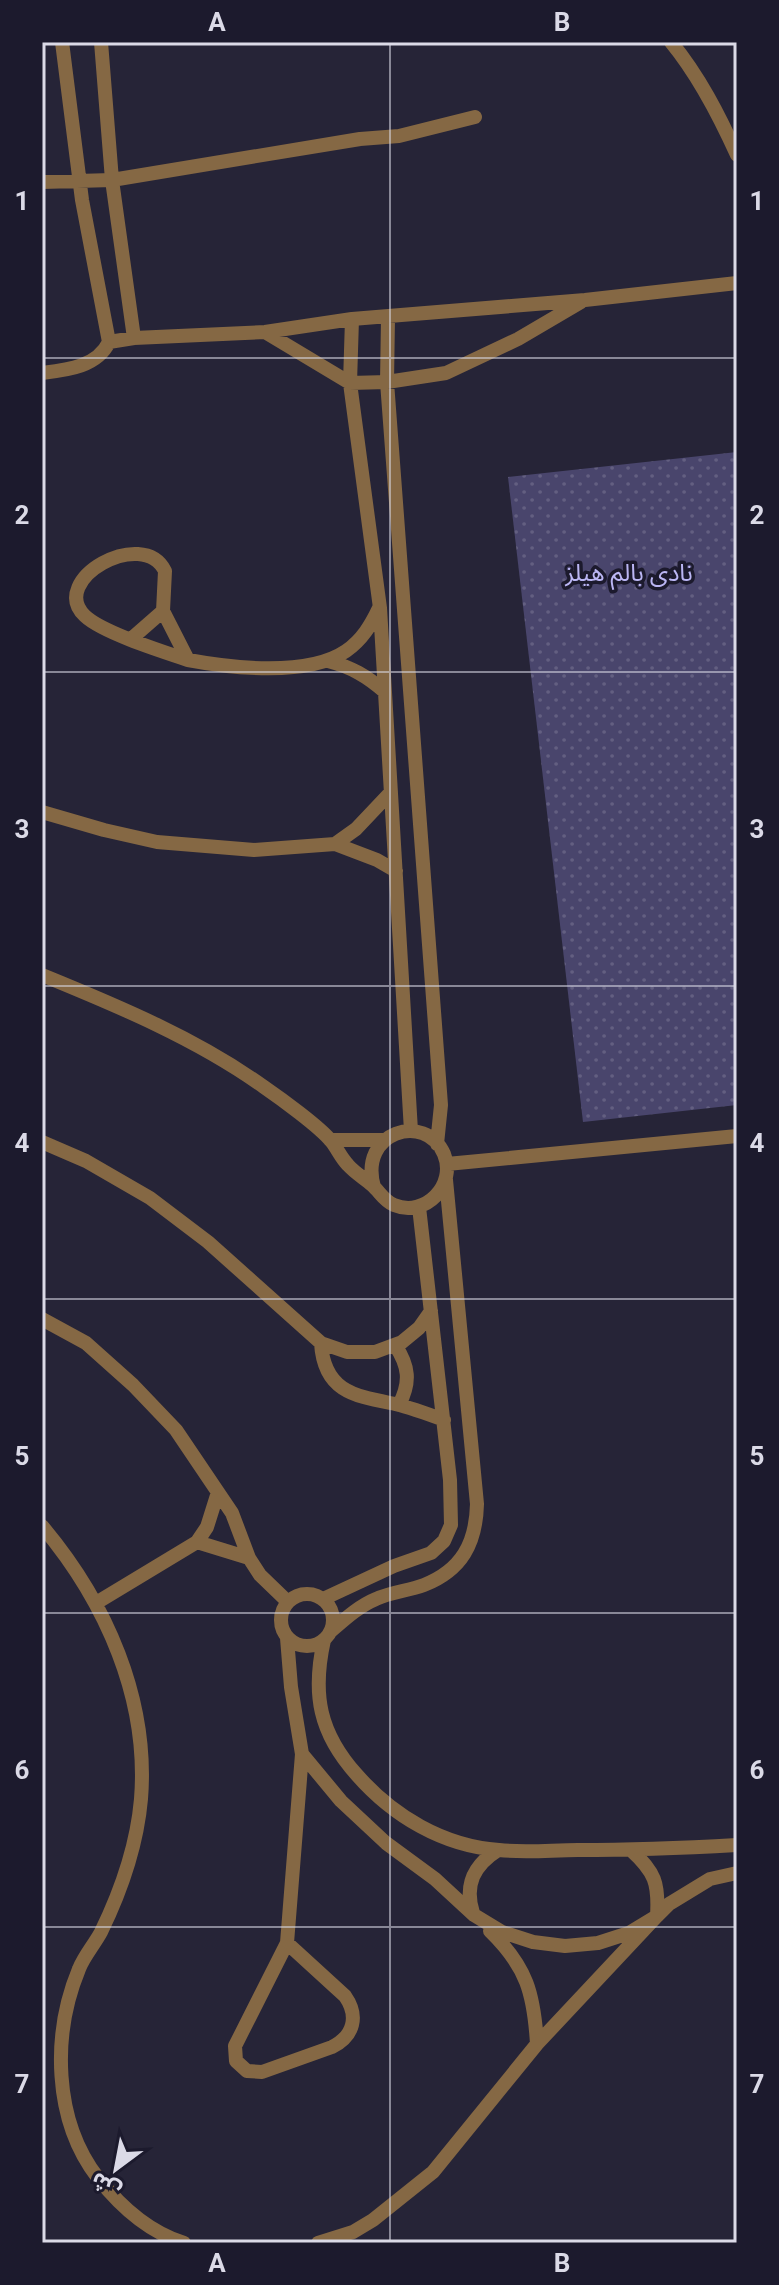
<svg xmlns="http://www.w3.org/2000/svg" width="779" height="2285" font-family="Roboto,'Noto Sans Arabic',sans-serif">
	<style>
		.park { fill: url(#park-dots) }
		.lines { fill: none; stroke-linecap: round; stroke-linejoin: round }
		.street { stroke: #856844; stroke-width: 14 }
		.grid { fill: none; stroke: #dbdae7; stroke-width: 2; stroke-opacity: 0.55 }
		.labels { text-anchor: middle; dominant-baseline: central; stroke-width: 7; stroke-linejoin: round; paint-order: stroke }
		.park-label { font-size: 24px; fill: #bbb6f4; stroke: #1c1a2d }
		.neatline { fill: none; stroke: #dbdae7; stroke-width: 3 }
		.grid-label { font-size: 26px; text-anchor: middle; font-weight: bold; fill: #dbdae7 }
	</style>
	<defs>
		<pattern id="park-dots" width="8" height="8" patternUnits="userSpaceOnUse" patternTransform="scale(2)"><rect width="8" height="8" fill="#49456c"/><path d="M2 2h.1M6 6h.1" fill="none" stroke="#635f81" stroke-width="1.8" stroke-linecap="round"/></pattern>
	</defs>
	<rect width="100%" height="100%" fill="#262437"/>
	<path class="park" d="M737,452V1105L583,1122L508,477Z"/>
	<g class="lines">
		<path class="street" d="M62,42L82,200L109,342
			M101,42L112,180L134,338
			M671,42C699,76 719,115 737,155
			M42,182L112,180L360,139L399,136L475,117
			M388,318L387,382L441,1105L437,1144
			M352,319L350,383L380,608L411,1131
			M265,332L350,383L387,382L446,373L518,339L581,302
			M42,373C67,370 97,367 109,342L134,338L265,332L352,319L585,300L737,283
			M131,639L163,611
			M188,660C164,652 103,633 85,616C47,580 143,526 165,571L163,611L188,660C231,668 308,677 346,651C362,640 371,625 379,608
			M328,661C351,667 367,676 385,692
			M42,812L104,830L157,842L254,850L335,844L377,860L396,871
			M335,844L356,829L391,792
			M42,975C118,1006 197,1039 264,1087C280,1098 320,1127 331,1141C337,1148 341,1158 348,1165C355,1173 364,1178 372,1185C380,1192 384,1201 394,1205C425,1218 457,1185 444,1154C425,1111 358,1132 374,1187
			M330,1140H384
			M42,1142L86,1161L150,1198L208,1242L321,1343L347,1352H375L402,1342L419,1328L431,1311
			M447,1164L737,1136
			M42,1319L86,1343L133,1385L176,1430L232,1513L249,1558L260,1575L288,1602
			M321,1343C324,1392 355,1396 395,1404C412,1408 428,1414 444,1420
			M395,1345C409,1366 411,1382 399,1405
			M42,1526C106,1602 149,1699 141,1799C137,1845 121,1891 101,1932C94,1945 84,1956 79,1969C52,2034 53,2120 98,2178C120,2206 149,2232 184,2243
			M197,1542L249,1558
			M281 1620a26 26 0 1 1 52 0a26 26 0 1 1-52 0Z
			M323,1599L394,1566L431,1553L444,1541L451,1525L450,1480L419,1207
			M96,1603L197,1542L207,1527L218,1492
			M331,1631C345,1619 359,1606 376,1599C391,1592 408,1591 424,1585C462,1570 476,1543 477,1504L446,1180
			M287,1638L291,1687L302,1754L341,1801L386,1843L435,1879L474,1915L502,1932L533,1942L565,1946L598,1943L629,1933L657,1916L669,1904L710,1879L737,1873
			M324,1640C312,1694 319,1733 357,1775C393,1816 443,1846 499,1850C525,1853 552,1850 578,1850C631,1850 684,1848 737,1845
			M473,1913C464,1885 474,1865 498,1850
			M490,1931C527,1967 534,1994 537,2044
			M287,1943L345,1996C359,2016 354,2036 332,2047L262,2072L247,2071L236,2061L235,2046Z
			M287,1943L302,1754
			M318,2243L353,2232L373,2220L433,2172L537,2044L657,1916C659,1883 655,1872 631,1850"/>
	</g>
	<path class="grid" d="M390,42V2243M42,358H737M42,672H737M42,986H737M42,1299H737M42,1613H737M42,1927H737"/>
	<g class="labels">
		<g class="park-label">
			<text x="629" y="573">نادى بالم هيلز</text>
		</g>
	</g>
	<rect width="779" height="2285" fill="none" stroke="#1c1a2d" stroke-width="88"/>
	<g transform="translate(116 2169) rotate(212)" stroke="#1c1a2d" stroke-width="6" paint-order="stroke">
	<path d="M0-6L14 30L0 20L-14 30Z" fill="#dbdae7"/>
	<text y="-12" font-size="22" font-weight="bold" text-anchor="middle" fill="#dbdae7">ش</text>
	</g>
	<rect x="44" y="44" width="691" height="2197" class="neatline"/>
	<g class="grid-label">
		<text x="217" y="31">A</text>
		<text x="562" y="31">B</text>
		<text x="22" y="210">1</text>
		<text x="757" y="210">1</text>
		<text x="22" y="524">2</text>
		<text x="757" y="524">2</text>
		<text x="22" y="838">3</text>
		<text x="757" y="838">3</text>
		<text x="22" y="1152">4</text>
		<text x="757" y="1152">4</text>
		<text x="22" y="1465">5</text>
		<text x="757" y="1465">5</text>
		<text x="22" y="1779">6</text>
		<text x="757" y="1779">6</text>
		<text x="22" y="2093">7</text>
		<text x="757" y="2093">7</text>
		<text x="217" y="2272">A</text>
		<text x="562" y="2272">B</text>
	</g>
</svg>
